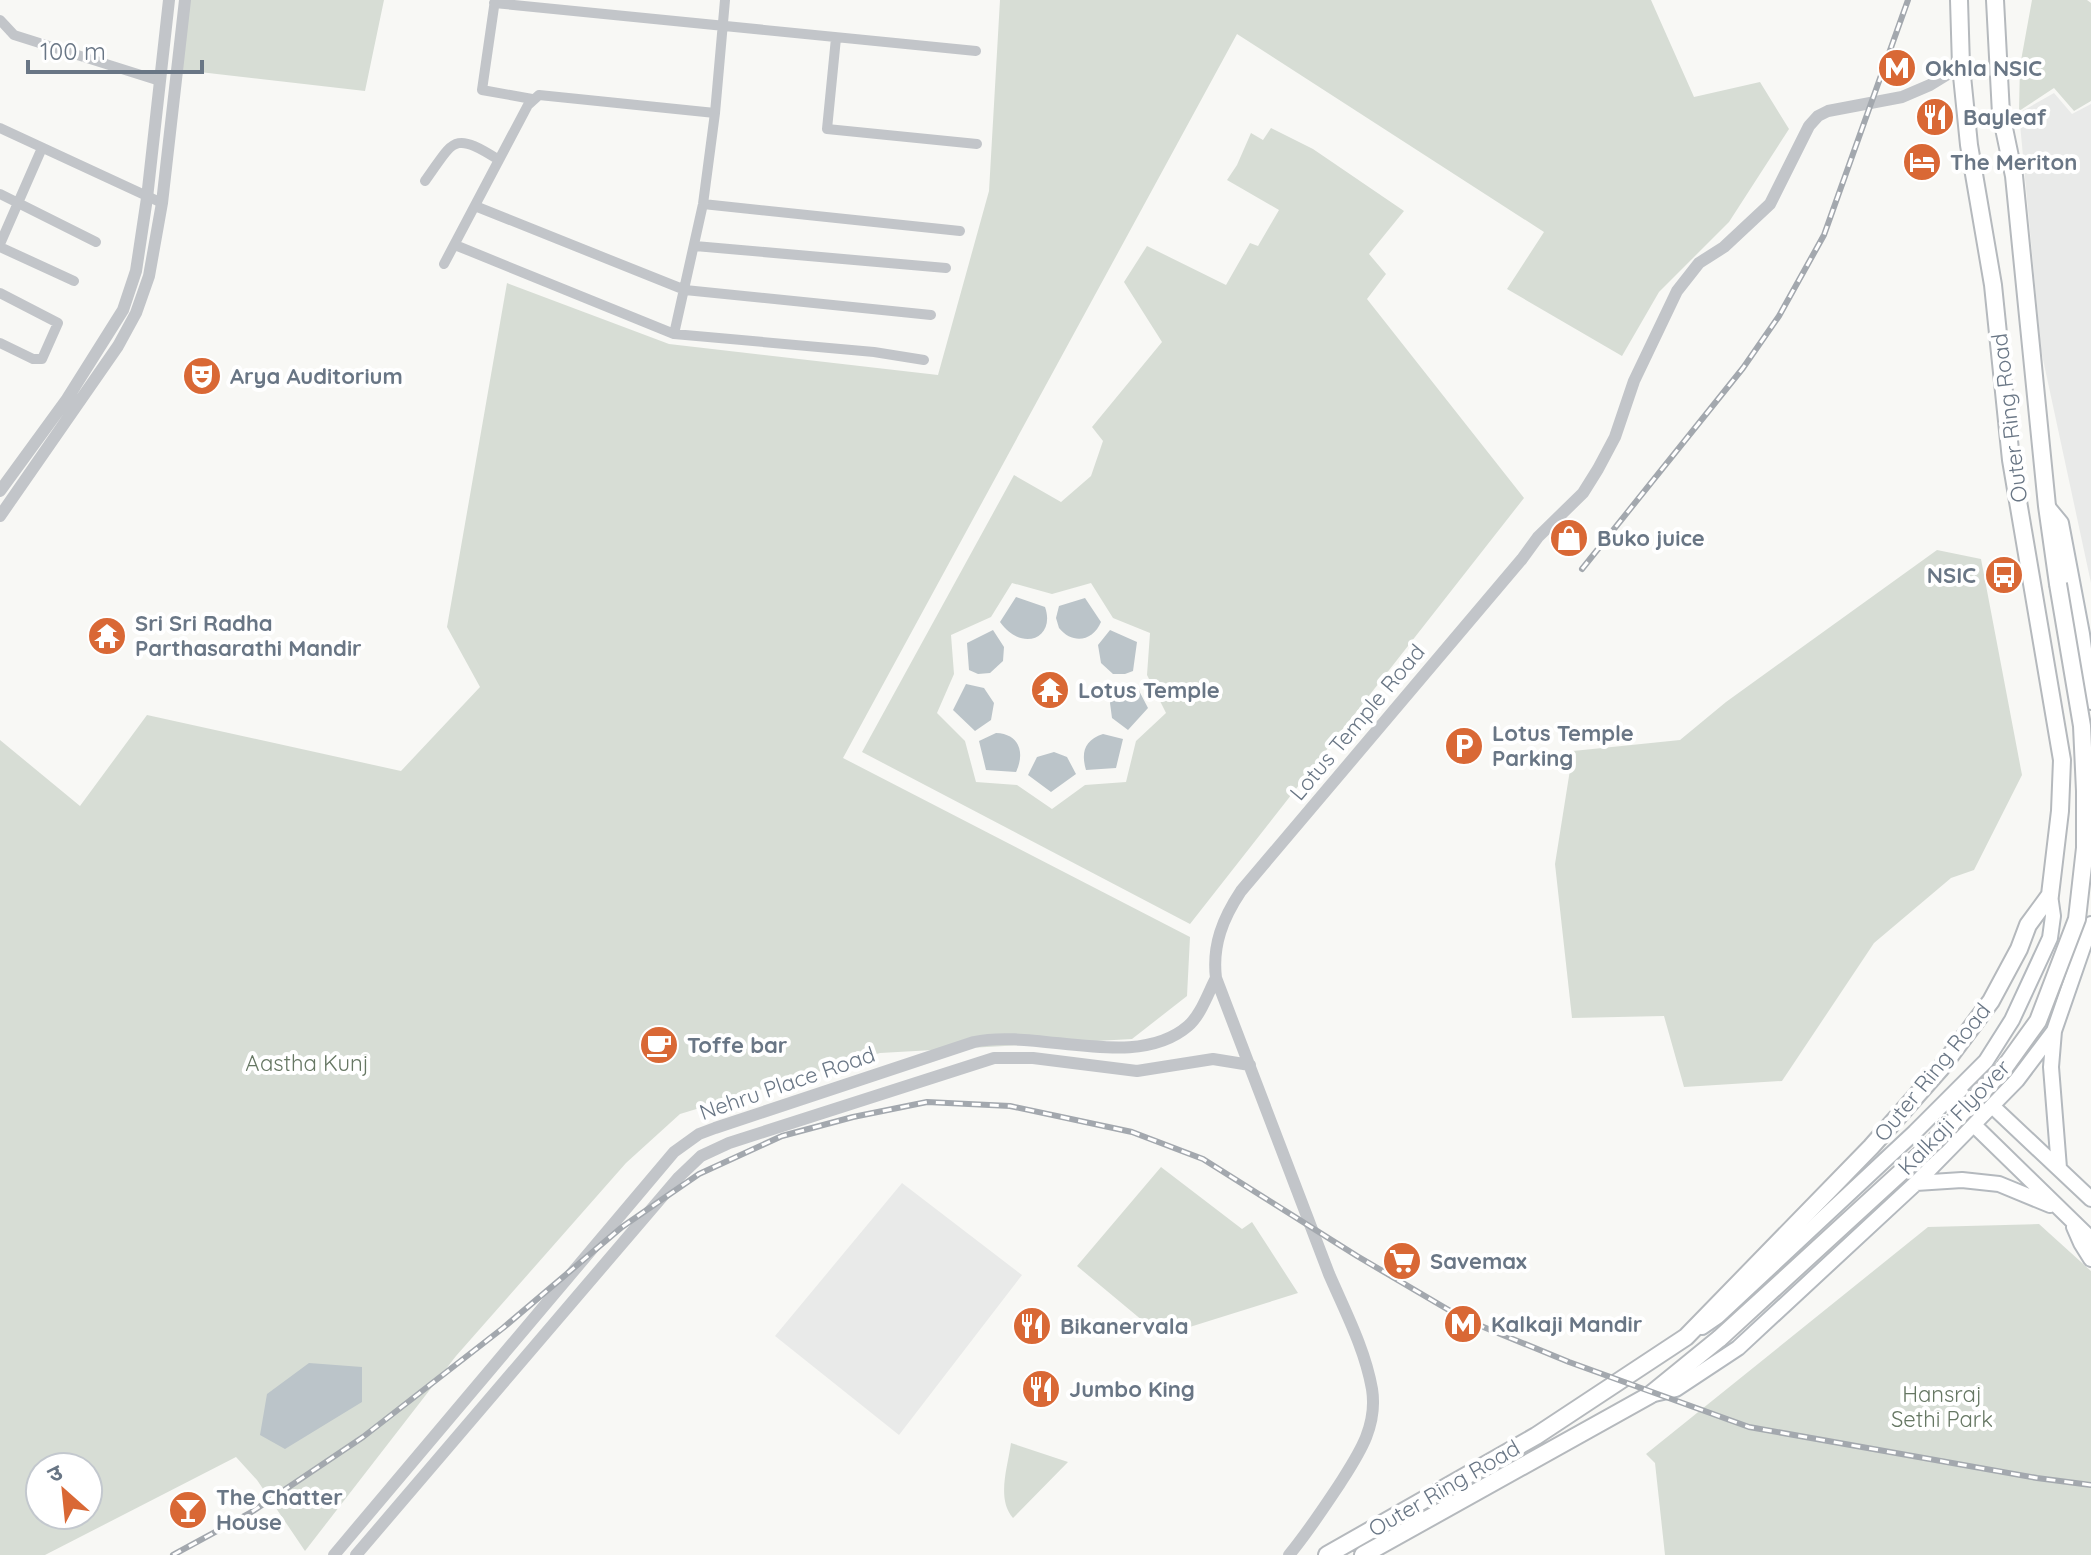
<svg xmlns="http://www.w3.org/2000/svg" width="2091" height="1555" font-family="Quicksand,'Noto Sans Devanagari',sans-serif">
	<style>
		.built { fill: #e9eae9 }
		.green { fill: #d7ddd5; fill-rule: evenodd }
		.water { fill: #bbc4c9 }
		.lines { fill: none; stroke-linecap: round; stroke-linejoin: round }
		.secondary-casing { stroke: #b4b9be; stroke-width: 18 }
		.primary-casing { stroke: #b5b9bd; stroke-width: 20 }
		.minor { stroke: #c2c5c9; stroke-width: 10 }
		.tertiary { stroke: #c2c5c9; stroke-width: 12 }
		.secondary { stroke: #fff; stroke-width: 14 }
		.primary { stroke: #fff; stroke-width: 16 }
		.rail-casing { stroke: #a3a8ae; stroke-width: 6 }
		.rail { stroke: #fff; stroke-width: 3; stroke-dasharray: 9; stroke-linecap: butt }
		.primary-bridge-casing { stroke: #b5b9bd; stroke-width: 20; stroke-linecap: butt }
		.primary-bridge { stroke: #fff; stroke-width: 16 }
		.labels { text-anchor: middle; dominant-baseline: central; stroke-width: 8; stroke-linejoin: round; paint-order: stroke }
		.poi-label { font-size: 22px; font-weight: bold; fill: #697685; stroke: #fff; text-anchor: start }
		.street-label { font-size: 22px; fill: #697685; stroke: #fff }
		.park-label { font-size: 22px; fill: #667763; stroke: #fff }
	</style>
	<rect width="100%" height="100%" fill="#f8f8f5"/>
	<path class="built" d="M2054,93L2072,114L2091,104V583L2041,350L2019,113Z
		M902,1183L1022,1275L899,1435L775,1336Z"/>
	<path class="green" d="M189,0H384L365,91L182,70Z
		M1000,0H1651L1694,97L1760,82L1789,129L1729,222L1659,292L1622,356L1507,289L1544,232L1237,34L843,758L1190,937L1187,996L1132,1039L880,1053L680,1114L626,1163L456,1356L305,1551L257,1480L236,1457L45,1555H0V740L80,806L147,715L401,771L480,687L447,627L507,283L669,344L938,375L989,191ZM40,1467H88V1515H40Z
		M2032,0H2087L2091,3V101L2074,111L2054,88L2019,111L2020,66Z
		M1271,128L1313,149L1404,211L1369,254L1386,274L1367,299L1524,498L1190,924L862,752L1014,475L1061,502L1091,476L1103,441L1092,427L1162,342L1124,282L1147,246L1226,285L1250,243L1258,246L1279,210L1227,180L1237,165L1251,133L1263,140ZM1012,583L1052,594L1091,583L1113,618L1150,633L1147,675L1166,713L1136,741L1126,782L1085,785L1052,809L1017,785L976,782L965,741L937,713L954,674L951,635L991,617Z
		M1937,550L1981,559L2022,775L1974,870L1951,878L1874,943L1782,1081L1684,1087L1664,1016L1572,1018L1555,864L1573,751L1680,740L1726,702Z
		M1161,1167L1242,1229L1252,1222L1298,1293L1161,1336L1077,1266Z
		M2039,1224L2091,1271V1555H1665L1655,1463L1646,1454L1928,1227Z
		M1011,1443L1068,1462L1013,1518C996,1499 1008,1466 1011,1443Z"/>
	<path class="water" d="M1016,597L1045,607C1056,638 1022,653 1000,622Z
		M1085,598L1101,622C1093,641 1073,645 1059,628L1056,618L1059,606Z
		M993,630L1004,647L1003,661L990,673L978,674L969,670L967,643Z
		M1110,630L1137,642L1133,671L1125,674H1113L1101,663L1098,645Z
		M1135,683L1148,708L1128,730L1112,718L1110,703L1117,689Z
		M966,684L984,688L994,703L991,720L975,731L953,710Z
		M996,733C1020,734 1025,753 1016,772L986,770L979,741Z
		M1103,734L1123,739L1116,768L1086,770C1081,753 1084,740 1103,734Z
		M1054,752L1067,757L1076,774L1051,792L1028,775L1037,757Z
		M309,1363L362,1367V1402L285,1449L260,1435L267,1394Z"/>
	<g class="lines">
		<defs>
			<path id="secondary" d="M2047,506L2061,523L2082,634L2091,702
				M2054,1031L2051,1067L2059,1168
				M1959,1088L1974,1125L2091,1239
				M1988,1102L2091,1199
				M1916,1183L1962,1180L1999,1184L2050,1205
				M2074,1227L2081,1243L2091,1259
				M1702,1327L1718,1316L1915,1132L1986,1061L2012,1020L2050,938L2053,916L2050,895
				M1650,1395L1676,1389L1738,1348L1916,1183L2017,1080L2054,1031L2091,924"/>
			<path id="primary" d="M1995,0L2001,114L2014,176L2047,506L2058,584
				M1327,1555L1536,1436L1686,1337L1871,1147L1941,1068L1991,1001L2019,949L2028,925L2050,895L2060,811L2062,760L2011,460L1993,285L1969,145L1961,66L1959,0
				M1363,1555L1650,1395L1720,1338"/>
		</defs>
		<use href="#secondary" class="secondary-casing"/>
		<use href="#primary" class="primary-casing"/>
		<path class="minor" d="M495,0L482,90L532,99
			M494,3L976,51
			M0,20L14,35L160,81
			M836,38L827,129L977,144
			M0,128L162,203
			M425,181C454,141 452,130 499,160
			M0,194L96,242
			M703,204L960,231
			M475,206L685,290L931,315
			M0,244L42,148
			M455,245L674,334L874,352L924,360
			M695,246L946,268
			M0,247L74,281
			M444,264L528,105L539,95L715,113
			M0,293L58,323L42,359H33L0,343
			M674,334L703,204L715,113L725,0"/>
		<path class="tertiary" d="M0,491L67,399L123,310L136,271L147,198L169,0
			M0,516L118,346L136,313L149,276L162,203L185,0
			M334,1555L674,1152L699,1134L715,1128L974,1042C1038,1028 1135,1072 1188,1026C1201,1015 1208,993 1216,978
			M356,1555L679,1177L701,1156L729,1143L994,1058H1033L1137,1071L1213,1059L1250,1065
			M1289,1555C1308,1532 1323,1509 1339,1485C1358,1455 1378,1427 1372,1389C1365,1349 1345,1311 1329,1274L1216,978C1212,945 1223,918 1241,891L1522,559L1538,537L1583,493L1598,469L1615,437L1634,381L1677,291L1699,263L1724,247L1770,204L1809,126L1818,116L1828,111L1902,97L1930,85L1961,66"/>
		<use href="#secondary" class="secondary"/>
		<use href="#primary" class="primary"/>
		<defs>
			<path id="rail" d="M1582,569L1743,368L1779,316L1824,235L1908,0
				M173,1555L250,1513L363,1437L503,1328L622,1227L699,1174L782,1136L853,1117L927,1102L1010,1106L1132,1132L1203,1159L1357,1256L1464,1319L1569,1362L1749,1427L2037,1478L2091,1485"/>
		</defs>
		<use href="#rail" class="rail-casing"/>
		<use href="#rail" class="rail"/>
		<defs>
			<path id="primary-bridge" d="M1720,1338L1935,1141L2002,1071L2038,1021L2077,919L2085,848V791L2082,726L2058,584"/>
		</defs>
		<use href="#primary-bridge" class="primary-bridge-casing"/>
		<use href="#primary-bridge" class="primary-bridge"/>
	</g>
	<defs>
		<symbol id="metro-disc" viewBox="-11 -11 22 22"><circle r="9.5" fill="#d96835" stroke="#fff"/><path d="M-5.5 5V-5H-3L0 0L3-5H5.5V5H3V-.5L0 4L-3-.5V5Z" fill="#fff"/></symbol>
		<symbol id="restaurant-disc" viewBox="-11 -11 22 22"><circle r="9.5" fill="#d96835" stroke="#fff"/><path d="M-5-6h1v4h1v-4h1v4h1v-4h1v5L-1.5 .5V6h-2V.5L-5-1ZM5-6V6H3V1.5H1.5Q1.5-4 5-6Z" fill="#fff"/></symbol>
		<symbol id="hotel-disc" viewBox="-11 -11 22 22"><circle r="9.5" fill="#d96835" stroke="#fff"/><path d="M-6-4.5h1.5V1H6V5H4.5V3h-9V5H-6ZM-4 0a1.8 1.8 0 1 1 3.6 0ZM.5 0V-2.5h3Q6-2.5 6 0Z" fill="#fff"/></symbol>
		<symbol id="theatre-disc" viewBox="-11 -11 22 22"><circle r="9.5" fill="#d96835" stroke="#fff"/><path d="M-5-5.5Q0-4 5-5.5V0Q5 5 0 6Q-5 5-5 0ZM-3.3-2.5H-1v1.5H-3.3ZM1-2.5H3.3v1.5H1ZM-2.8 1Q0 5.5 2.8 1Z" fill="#fff"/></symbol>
		<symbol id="shop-disc" viewBox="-11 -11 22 22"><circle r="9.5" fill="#d96835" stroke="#fff"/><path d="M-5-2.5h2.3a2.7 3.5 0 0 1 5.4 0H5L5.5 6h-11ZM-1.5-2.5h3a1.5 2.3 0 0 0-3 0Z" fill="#fff"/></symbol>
		<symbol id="bus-disc" viewBox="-11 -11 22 22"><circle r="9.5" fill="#d96835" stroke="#fff"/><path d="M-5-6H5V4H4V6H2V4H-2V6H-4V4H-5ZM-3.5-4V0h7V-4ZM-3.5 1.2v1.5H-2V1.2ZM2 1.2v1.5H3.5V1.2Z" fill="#fff"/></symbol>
		<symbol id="temple-disc" viewBox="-11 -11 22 22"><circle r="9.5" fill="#d96835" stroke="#fff"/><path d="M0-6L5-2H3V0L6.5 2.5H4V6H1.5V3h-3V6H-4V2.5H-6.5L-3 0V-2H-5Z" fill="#fff"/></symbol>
		<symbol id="parking-disc" viewBox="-11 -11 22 22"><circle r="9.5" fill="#d96835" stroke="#fff"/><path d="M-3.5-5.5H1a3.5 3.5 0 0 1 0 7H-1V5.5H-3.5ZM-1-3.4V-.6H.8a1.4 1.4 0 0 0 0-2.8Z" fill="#fff"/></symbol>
		<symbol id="cafe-disc" viewBox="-11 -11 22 22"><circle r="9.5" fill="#d96835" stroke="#fff"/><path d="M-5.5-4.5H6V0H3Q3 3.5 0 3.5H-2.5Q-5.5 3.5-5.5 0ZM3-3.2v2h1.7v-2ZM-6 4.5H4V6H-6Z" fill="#fff"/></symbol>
		<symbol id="supermarket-disc" viewBox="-11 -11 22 22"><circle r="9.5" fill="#d96835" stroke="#fff"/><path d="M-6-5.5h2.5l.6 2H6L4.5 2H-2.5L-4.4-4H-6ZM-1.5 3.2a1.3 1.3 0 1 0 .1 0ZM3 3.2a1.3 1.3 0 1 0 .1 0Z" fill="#fff"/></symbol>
		<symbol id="bar-disc" viewBox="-11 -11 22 22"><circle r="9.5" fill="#d96835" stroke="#fff"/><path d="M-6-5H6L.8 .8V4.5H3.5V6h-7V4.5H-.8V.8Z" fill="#fff"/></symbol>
	</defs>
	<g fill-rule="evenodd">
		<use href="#metro-disc" x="1875" y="46" width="44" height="44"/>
		<use href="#restaurant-disc" x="1913" y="95" width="44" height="44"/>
		<use href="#hotel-disc" x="1900" y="140" width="44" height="44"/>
		<use href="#theatre-disc" x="180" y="354" width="44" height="44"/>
		<use href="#shop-disc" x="1547" y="516" width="44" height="44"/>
		<use href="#bus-disc" x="1982" y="553" width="44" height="44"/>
		<use href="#temple-disc" x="85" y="614" width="44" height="44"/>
		<use href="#temple-disc" x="1028" y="668" width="44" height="44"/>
		<use href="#parking-disc" x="1442" y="724" width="44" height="44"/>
		<use href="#cafe-disc" x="637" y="1023" width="44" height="44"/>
		<use href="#supermarket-disc" x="1380" y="1239" width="44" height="44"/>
		<use href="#metro-disc" x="1441" y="1302" width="44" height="44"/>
		<use href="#restaurant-disc" x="1010" y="1304" width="44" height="44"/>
		<use href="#restaurant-disc" x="1019" y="1367" width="44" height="44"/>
		<use href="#bar-disc" x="166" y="1488" width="44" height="44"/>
	</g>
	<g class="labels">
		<g class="poi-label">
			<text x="1925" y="68">Okhla NSIC</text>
			<text x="1963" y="117">Bayleaf</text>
			<text x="1950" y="162">The Meriton</text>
			<text x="230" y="376">Arya Auditorium</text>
			<text x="1597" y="538">Buko juice</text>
			<text x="1976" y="575" text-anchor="end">NSIC</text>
			<text x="135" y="623">Sri Sri Radha<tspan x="135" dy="25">Parthasarathi Mandir</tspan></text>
			<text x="1078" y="690">Lotus Temple</text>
			<text x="1492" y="733">Lotus Temple<tspan x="1492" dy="25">Parking</tspan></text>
			<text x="687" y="1045">Toffe bar</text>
			<text x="1430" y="1261">Savemax</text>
			<text x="1491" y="1324">Kalkaji Mandir</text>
			<text x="1060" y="1326">Bikanervala</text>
			<text x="1069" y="1389">Jumbo King</text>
			<text x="216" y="1497">The Chatter<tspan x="216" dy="25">House</tspan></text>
		</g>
		<g class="street-label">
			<text transform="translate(2009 418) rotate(-97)">Outer Ring Road</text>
			<text transform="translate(1357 722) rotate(-50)">Lotus Temple Road</text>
			<text transform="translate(1932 1072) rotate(-51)">Outer Ring Road</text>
			<text transform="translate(787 1083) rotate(-19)">Nehru Place Road</text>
			<text transform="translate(1954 1117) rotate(-46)">Kalkaji Flyover</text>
			<text transform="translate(1444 1488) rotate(-30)">Outer Ring Road</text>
		</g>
		<g class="park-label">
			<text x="307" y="1063">Aastha Kunj</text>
			<text x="1942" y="1394">Hansraj<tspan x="1942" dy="25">Sethi Park</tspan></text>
		</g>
	</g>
	<g transform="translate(64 1491) rotate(333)"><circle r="38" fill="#ffffff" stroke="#c3c8ce" stroke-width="2"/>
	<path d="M0-6L14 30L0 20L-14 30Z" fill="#d96835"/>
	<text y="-12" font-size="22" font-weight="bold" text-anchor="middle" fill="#697685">उ</text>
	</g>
	<path d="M28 60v12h174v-12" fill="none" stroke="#697685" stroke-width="4"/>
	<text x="40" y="60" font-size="24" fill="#697685" stroke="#ffffff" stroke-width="6" paint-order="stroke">100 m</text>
</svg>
